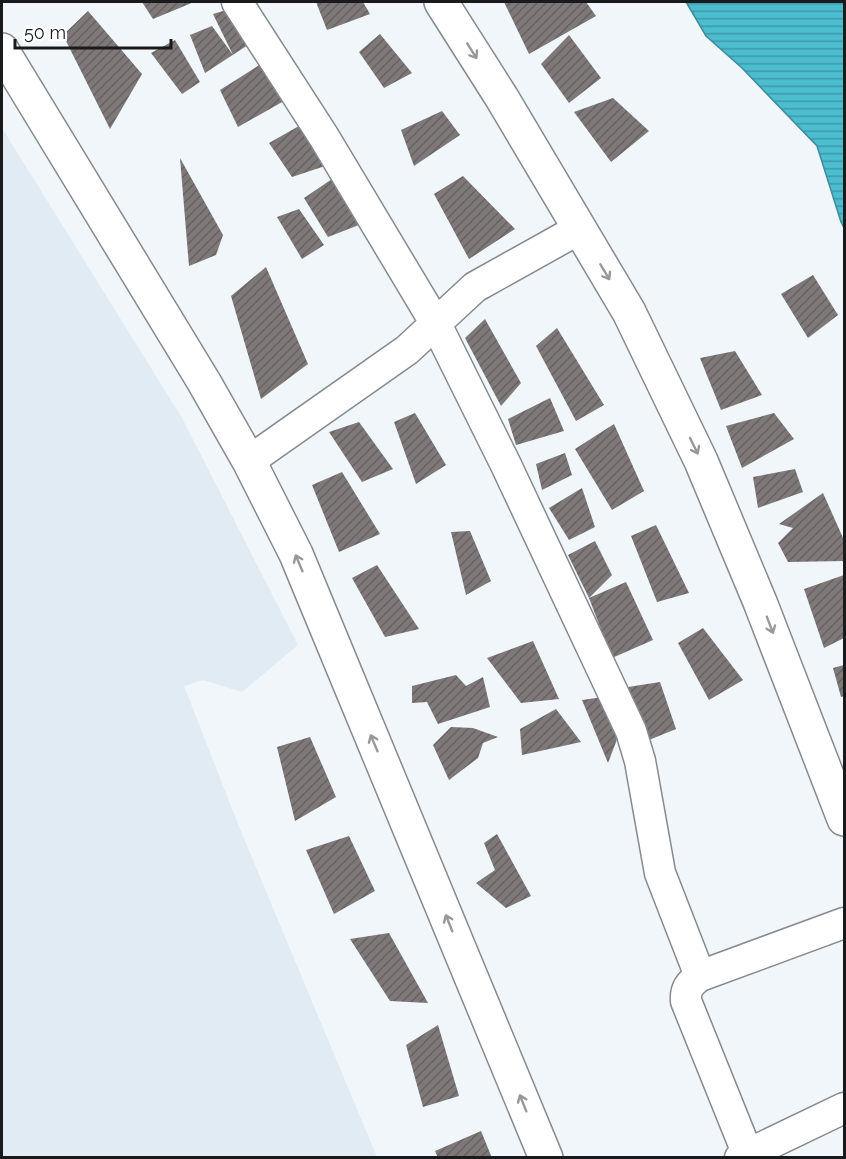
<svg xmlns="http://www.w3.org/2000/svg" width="846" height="1159" font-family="Raleway,sans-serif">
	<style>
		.built { fill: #e0ebf4 }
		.water { fill: url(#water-rules); stroke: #3d8c99; stroke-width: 1.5 }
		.building { fill: url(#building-hatch) }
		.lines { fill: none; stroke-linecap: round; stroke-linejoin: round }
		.minor-casing { stroke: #868a8e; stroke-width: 33 }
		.major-casing { stroke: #868a8e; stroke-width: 36 }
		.minor { stroke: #fff; stroke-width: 30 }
		.major { stroke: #fff; stroke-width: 33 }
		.oneway { stroke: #989899 }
	</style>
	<defs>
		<pattern id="water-rules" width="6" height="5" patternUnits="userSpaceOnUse" patternTransform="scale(1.5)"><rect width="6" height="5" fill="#4cbdcf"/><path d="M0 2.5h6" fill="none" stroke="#3e99a7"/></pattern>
		<pattern id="building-hatch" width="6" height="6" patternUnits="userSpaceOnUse" patternTransform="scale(1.5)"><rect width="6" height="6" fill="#7e7879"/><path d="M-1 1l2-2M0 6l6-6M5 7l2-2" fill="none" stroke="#666262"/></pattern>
	</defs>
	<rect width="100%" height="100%" fill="#f1f6fa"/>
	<path class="built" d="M2,128L182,418L298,645L242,692L203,680L184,686L240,829L377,1157H2Z"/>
	<path class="water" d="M686,2H844V228L841,222L817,146L742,68L706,36Z"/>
	<path class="building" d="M142,2H194L153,19Z
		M316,2H363L370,14L327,30Z
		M504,2H586L596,16L529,54Z
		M233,8L257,39L205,73L190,35L212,26L233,55L213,14Z
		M88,11L142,74L110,129L63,35Z
		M380,34L412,73L384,88L359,52Z
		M569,35L601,78L569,103L541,64Z
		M175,40L200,82L182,94L151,53Z
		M261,64L284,101L238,127L220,90Z
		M613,98L649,131L611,162L574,112Z
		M442,111L460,135L414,166L401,130Z
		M299,126L328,165L292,177L269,143Z
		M180,158L223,235L216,255L189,266Z
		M463,176L515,229L469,259L434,194Z
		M335,177L364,223L328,237L304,198Z
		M299,209L324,245L302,259L277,217Z
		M266,267L308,364L261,399L231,296Z
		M813,275L838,315L808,338L781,294Z
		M485,319L521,383L501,406L465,338Z
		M557,328L604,405L576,421L536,346Z
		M735,351L762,395L721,410L700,358Z
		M550,398L564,431L516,445L508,419Z
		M415,413L446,465L416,484L394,422Z
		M774,413L794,439L742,468L726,426Z
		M359,422L393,469L362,482L329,432Z
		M614,424L644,491L612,510L575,449Z
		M565,453L572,475L542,490L536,464Z
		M795,469L803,492L758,508L753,477Z
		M342,472L380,534L339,552L312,485Z
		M582,488L595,527L569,540L549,508Z
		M823,493L844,540V561L788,562L778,543L793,528L779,524Z
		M656,525L689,593L657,602L631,536Z
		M470,531L491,581L466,595L451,532Z
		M595,541L612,575L589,598L626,582L653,640L612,658L589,598L568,555Z
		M377,565L419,629L385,637L352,578Z
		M844,575V638L824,648L804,589Z
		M703,628L743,680L709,700L678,643Z
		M533,641L559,699L521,703L487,658Z
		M844,665V696L841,697L833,668Z
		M456,675L466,686L483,677L490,707L438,724L427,702L412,703V686Z
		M660,682L676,729L649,740L628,687Z
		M603,697L621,729L608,763L582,700Z
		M556,709L581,742L522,755L520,729Z
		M451,727L473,728L498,737L483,743L478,758L449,780L433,745Z
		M310,737L336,797L295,821L277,747Z
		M497,834L531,896L506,908L476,883L495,870L484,843Z
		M349,836L375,891L334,914L306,850Z
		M389,933L428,1003L390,1001L350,939Z
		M438,1025L459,1096L423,1107L406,1045Z
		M481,1131L492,1158H438L435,1151Z"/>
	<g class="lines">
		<defs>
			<path id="minor" d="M237,2L324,137L436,324L506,465L631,731L640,761L660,873L700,976L844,923
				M249,461L407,350L475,287L579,229
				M700,976C690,983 685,989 686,1001L748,1155
				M740,1158L844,1108"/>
			<path id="major" d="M441,2L502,98L629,312L701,461L760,602L844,819
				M2,50L204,382L249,461L296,554L546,1158"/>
		</defs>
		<use href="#minor" class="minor-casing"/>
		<use href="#major" class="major-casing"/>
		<use href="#minor" class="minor"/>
		<use href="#major" class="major"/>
	</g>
	<defs><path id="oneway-shaft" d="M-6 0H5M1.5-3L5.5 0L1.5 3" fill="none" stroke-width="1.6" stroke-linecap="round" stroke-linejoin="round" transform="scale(1.5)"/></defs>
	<g class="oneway">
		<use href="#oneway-shaft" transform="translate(472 51) rotate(58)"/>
		<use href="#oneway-shaft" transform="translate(605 272) rotate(59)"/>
		<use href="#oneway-shaft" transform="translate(694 446) rotate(64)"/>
		<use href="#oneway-shaft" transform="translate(299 563) rotate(-113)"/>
		<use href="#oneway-shaft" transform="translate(770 625) rotate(69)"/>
		<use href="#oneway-shaft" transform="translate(374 743) rotate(-113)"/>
		<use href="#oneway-shaft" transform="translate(449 923) rotate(-112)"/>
		<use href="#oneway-shaft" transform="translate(523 1103) rotate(-112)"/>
	</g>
	<rect width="846" height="1159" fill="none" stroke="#191a1c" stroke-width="6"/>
	<path d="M15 39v9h156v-9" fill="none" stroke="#191a1c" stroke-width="3"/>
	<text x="24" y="39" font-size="18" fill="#191a1c" stroke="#ffffff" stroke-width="4.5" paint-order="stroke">50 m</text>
</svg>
